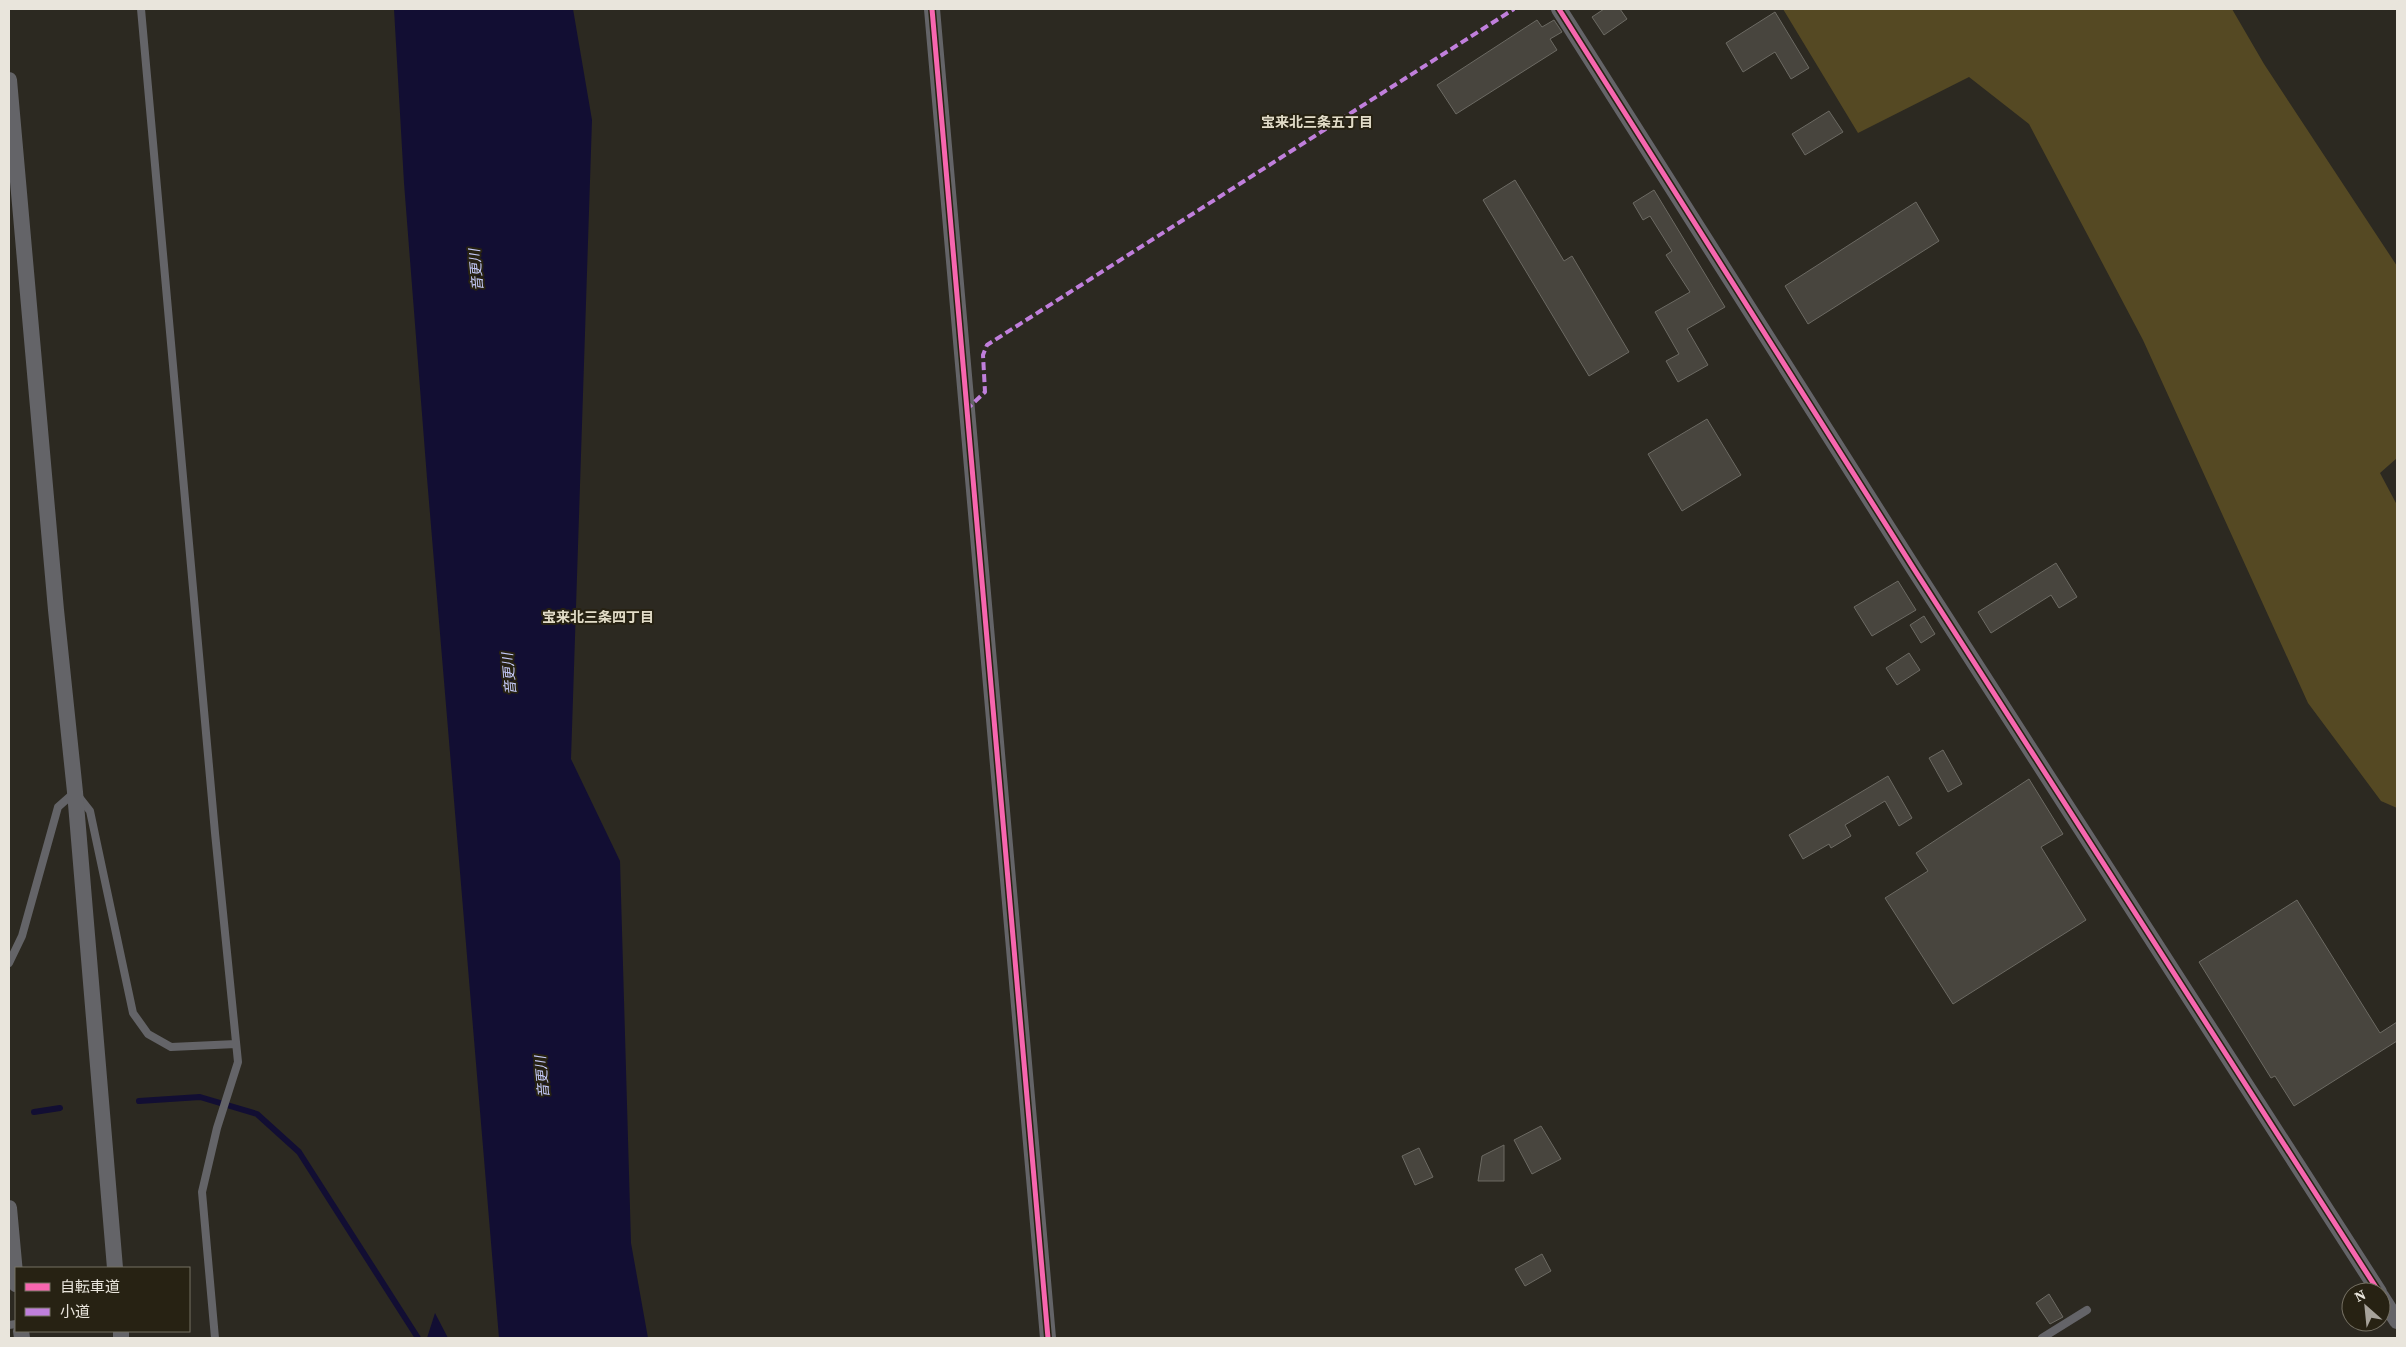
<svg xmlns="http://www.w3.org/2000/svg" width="2406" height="1347" font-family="'Source Serif 4','Noto Sans JP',serif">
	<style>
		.green { fill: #554923 }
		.water { fill: #120e33 }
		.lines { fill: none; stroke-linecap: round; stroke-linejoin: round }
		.stream { stroke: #120e33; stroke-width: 6 }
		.building { fill: #48453e; stroke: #6c6a63 }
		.service { stroke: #646468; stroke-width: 8 }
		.minor { stroke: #646468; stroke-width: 16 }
		.quiet { stroke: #c07fdc; stroke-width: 4; stroke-dasharray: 8 4; stroke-linecap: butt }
		.cycleway-casing { stroke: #272213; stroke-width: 8 }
		.cycleway { stroke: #f766af; stroke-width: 5 }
		.labels { text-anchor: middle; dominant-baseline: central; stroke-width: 4; stroke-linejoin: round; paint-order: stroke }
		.neighbourhood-label { font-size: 14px; font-weight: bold; fill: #e2dcc8; stroke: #272213 }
		.water-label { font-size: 14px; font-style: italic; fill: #c4c9f7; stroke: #272213 }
	</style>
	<rect width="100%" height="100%" fill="#2c2921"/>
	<path class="green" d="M1783,9H2232L2264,64L2397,266V458L2380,473L2397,505V808L2381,801L2308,703L2143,340L2029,124L1969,77L1858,133Z"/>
	<path class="water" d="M394,9H573L592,120L571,759L620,861L631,1243L648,1338H499L427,478L404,183Z
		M435,1313L448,1338H427Z"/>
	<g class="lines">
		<path class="stream" d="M139,1101L200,1097L257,1114L299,1152L418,1338
			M34,1112L60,1108"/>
	</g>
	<path class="building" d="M1604,9H1620L1627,19L1604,35L1592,17Z
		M1775,12L1809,68L1791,79L1775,52L1743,72L1726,43Z
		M1537,20L1542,27L1554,20L1562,32L1550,39L1557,50L1456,114L1437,85Z
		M1829,111L1843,132L1805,155L1792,134Z
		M1515,180L1564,261L1572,256L1629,352L1589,376L1483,200Z
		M1654,190L1725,307L1687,329L1708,365L1678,382L1666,361L1679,354L1655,312L1690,292L1666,255L1672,251L1650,216L1643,220L1633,203Z
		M1916,202L1939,241L1808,324L1785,286Z
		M1707,419L1741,475L1682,511L1648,454Z
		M2056,563L2077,597L2059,608L2051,595L1991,633L1978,612Z
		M1898,581L1916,610L1872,636L1854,607Z
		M1924,616L1935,634L1921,643L1910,625Z
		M1909,653L1920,670L1897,685L1886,668Z
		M1943,750L1962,784L1948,792L1929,758Z
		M1888,776L1912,818L1899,826L1885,801L1845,825L1851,836L1831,848L1829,844L1803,859L1789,835Z
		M2029,779L2063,834L2041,847L2086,920L1953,1004L1885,898L1928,871L1916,853Z
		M2297,900L2380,1033L2397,1022V1041L2294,1106L2275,1076L2271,1078L2199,962Z
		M1541,1126L1561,1159L1532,1174L1514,1140Z
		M1504,1145V1181H1478L1482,1156Z
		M1419,1148L1433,1177L1415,1185L1402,1156Z
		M1542,1254L1551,1271L1525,1286L1515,1269Z
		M2049,1294L2063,1317L2050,1324L2036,1303Z"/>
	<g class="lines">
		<path class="service" d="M141,9L215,833L238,1062L217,1128L202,1192L215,1338
			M9,963L22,936L58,807L75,792L90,811L133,1013L148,1034L171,1047L236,1044
			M9,1325L16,1324
			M2042,1338L2087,1310"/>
		<path class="minor" d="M932,9L1048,1338
			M1559,9L1914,569L2379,1292
			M9,80L56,610L75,792L115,1268
			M9,1208L16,1284
			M2381,1296L2397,1321
			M21,1331L22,1338
			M121,1331V1338"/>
		<path class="quiet" d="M966,410L985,392L983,355L987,345L1514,9"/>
		<defs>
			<path id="cycleway" d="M932,9L1048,1338
				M1559,9L1914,569L2379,1292"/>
		</defs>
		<use href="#cycleway" class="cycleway-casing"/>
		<use href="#cycleway" class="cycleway"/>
	</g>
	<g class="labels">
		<g class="neighbourhood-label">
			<text x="1317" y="122">宝来北三条五丁目</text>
			<text x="598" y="617">宝来北三条四丁目</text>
		</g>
		<g class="water-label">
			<text transform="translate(476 270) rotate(-95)">音更川</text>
			<text transform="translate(509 674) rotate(-95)">音更川</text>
			<text transform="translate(542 1077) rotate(-95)">音更川</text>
		</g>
	</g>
	<rect width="2406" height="1347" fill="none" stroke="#e9e5dc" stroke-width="20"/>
	<rect x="15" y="1267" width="175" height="65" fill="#272213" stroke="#757063"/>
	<rect x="25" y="1283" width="25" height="8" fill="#f766af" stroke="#757063"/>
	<text x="60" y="1292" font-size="15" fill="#e9e5dc">自転車道</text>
	<rect x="25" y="1308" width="25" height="8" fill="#c07fdc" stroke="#757063"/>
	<text x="60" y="1317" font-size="15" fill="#e9e5dc">小道</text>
	<g transform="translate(2366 1307) rotate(333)"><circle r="24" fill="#272213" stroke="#757063"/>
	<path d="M0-4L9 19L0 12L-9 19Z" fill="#a7a39b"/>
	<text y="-8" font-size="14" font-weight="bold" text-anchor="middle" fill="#e9e5dc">N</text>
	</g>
</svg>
